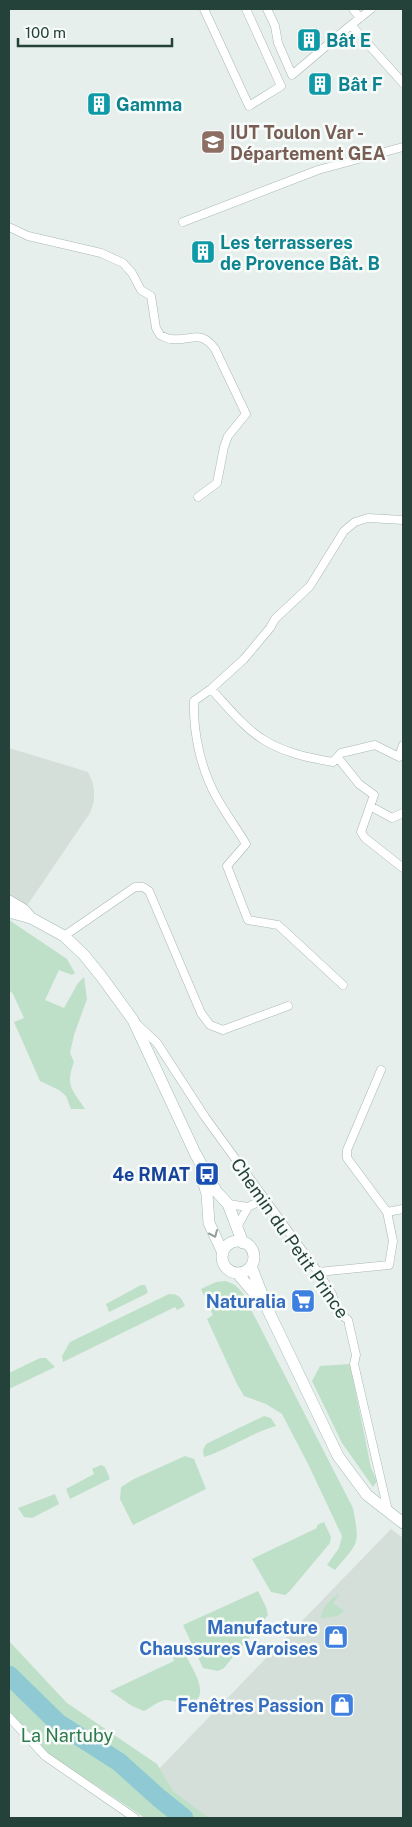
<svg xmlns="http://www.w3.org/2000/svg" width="412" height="1827" font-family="'Public Sans',sans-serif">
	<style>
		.built { fill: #d4dfda }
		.green { fill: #bfe0c8 }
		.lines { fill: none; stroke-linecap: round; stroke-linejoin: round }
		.river { stroke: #8ec9d4; stroke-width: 19 }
		.street-casing { stroke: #a8b8b2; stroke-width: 9 }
		.secondary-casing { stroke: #a4bbb3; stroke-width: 12 }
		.street { stroke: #fff; stroke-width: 8 }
		.secondary { stroke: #fff; stroke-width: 11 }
		.oneway { stroke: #92a09c }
		.labels { text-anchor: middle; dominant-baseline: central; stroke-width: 5; stroke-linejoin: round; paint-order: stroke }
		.culture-label { font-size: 18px; font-weight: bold; fill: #0d838f; stroke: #f7fbf9; text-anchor: start }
		.education-label { font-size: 18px; font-weight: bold; fill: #785e54; stroke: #f7fbf9; text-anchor: start }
		.transit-label { font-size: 18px; font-weight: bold; fill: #164399; stroke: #f7fbf9; text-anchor: end }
		.street-label { font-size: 18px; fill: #24423a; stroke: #f7fbf9 }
		.shop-label { font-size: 18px; font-weight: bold; fill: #366cbe; stroke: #f7fbf9; text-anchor: end }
		.park-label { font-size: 18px; fill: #2d7a4b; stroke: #f7fbf9 }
	</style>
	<rect width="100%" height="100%" fill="#e6efeb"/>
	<path class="built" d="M9,748L88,772L92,781L94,790V801L90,813L24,910L9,908Z
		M391,1529L403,1538V1818H206L153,1775Z"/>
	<path class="green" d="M9,920L67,959L75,973L72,975L59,970L45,1000L64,1008L78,983L84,977L87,999L74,1035L70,1053L74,1062C65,1086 72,1089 85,1109H71L66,1096L59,1090L40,1081L14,1022L24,1018L13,994L9,990Z
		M226,1281L235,1285L242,1292L353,1508C360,1545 359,1542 335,1570L327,1565L339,1548L342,1536L309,1466L282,1414L266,1404L244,1396L236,1382L207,1319L213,1315L201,1289L216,1282Z
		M141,1285H145L148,1292L146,1294L109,1312L106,1304Z
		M169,1294C179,1294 181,1297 185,1306L177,1310L175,1307L63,1362L62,1356L70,1342Z
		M40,1358H46L55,1367L9,1389V1373Z
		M350,1364L371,1468L377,1481L373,1487L342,1443L312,1381L320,1366Z
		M264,1416L271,1418L276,1426C251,1433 229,1449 204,1457L203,1450L206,1444Z
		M185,1456L194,1459L206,1489L133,1525L120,1499L121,1487L134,1479Z
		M101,1465L105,1467L110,1479L70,1499L66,1489L94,1474L92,1469Z
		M55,1494L59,1504L32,1518L24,1517L18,1508Z
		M324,1522L331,1537L330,1543L289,1592L285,1595L271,1592L252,1559L317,1528V1525Z
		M258,1591L266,1607L268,1615L224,1668L218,1671L203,1668L183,1625Z
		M340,1594L333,1603L344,1611L338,1616L321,1618C321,1609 331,1597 340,1594Z
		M9,1641L67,1703L157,1764L173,1791L209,1818H145L50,1755L9,1717Z
		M185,1654C191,1667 214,1698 188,1704C181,1705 173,1699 165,1700C156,1702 151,1708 144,1711L132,1706L110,1691L174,1661L173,1657Z"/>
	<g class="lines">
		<path class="river" d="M9,1675L58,1723L119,1762L159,1798L184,1818"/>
		<defs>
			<path id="street" d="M204,9L249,106L281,86L246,9
				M267,9L275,26L278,43L292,75L351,25
				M353,9L360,18
				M371,9L351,25L403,83
				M183,222L318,170L403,147
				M9,227L28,236L101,253L123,263L132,273L141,290L151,296L156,328L160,335C163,336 168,339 171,339C191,342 200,328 215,349L246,414L228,436L224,447L217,483L198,497
				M211,689C227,706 244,728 264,740C285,753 309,758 333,762L341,753L375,745L399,757L403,745
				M338,758L359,784L374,795L361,832L365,838L403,868
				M370,806L392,818L403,813
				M64,936L135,887H143L149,891L201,1013L210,1025L223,1030L288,1006
				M343,985L278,925L248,920L227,866L246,844C237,829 226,814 217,798C201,770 193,733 194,701L211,689L244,659L270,628L275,619L310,586L344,531L355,522L368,518L403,520
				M138,1025L157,1043L205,1117L318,1272L332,1294L337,1311L348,1320L356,1355L354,1364L388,1511
				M228,1204L248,1207
				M387,1212L403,1209
				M237,1227L248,1207L264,1199
				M318,1272L389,1265L393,1241L387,1212L347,1158V1150L381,1070
				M9,1717L45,1756L135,1818"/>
			<path id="secondary" d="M9,901L24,910L31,918L64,936L84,955L101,976L133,1020L195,1153L216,1191L228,1204L243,1243
				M9,912L31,918
				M201,1174L207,1194L209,1223L223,1253
				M222 1257a16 16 0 1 1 32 0a16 16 0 1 1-32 0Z
				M251,1266L268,1310L338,1456L367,1495L403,1523
				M237,1273L262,1302"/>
		</defs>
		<use href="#street" class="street-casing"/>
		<use href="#secondary" class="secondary-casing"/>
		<use href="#street" class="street"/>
		<use href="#secondary" class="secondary"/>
	</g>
	<defs><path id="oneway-chevron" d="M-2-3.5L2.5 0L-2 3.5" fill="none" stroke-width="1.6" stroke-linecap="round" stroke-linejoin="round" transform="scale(1.25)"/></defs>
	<use class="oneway" href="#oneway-chevron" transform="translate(214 1234) rotate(66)"/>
	<defs>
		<symbol id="building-square" viewBox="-11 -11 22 22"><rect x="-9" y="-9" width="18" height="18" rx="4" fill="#0f9aa8" stroke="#f7fbf9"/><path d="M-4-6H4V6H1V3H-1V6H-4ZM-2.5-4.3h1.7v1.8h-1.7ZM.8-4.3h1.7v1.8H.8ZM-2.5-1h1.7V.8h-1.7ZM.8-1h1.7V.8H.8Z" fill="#fff"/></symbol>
		<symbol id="university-square" viewBox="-11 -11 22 22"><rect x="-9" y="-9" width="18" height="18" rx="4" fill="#8d6e63" stroke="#f7fbf9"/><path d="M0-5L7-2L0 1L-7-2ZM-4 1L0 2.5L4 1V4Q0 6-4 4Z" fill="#fff"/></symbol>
		<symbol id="bus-square" viewBox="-11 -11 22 22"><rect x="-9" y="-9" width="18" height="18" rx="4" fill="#1a4fb4" stroke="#f7fbf9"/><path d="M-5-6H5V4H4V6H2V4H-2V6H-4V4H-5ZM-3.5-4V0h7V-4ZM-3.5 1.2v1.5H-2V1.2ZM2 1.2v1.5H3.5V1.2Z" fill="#fff"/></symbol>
		<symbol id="supermarket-square" viewBox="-11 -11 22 22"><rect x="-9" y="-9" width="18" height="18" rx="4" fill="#3f7fe0" stroke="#f7fbf9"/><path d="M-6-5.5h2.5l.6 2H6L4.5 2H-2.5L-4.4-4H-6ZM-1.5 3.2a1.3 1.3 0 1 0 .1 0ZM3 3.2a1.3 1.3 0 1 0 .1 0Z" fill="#fff"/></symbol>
		<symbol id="shop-square" viewBox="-11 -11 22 22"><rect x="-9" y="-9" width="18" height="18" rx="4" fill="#3f7fe0" stroke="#f7fbf9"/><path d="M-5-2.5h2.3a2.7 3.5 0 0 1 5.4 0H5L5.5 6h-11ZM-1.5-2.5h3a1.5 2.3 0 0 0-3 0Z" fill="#fff"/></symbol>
	</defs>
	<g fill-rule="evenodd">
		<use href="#building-square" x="295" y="26" width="28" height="28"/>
		<use href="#building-square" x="306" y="70" width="28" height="28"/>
		<use href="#building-square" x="85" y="90" width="28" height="28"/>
		<use href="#university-square" x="199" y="128" width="28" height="28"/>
		<use href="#building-square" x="189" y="238" width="28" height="28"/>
		<use href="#bus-square" x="193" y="1160" width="28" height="28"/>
		<use href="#supermarket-square" x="289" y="1287" width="28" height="28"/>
		<use href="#shop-square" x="322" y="1623" width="28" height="28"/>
		<use href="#shop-square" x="328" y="1691" width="28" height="28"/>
	</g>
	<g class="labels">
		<g class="culture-label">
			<text x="326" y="40">Bât E</text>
			<text x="338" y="84">Bât F</text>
			<text x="116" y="104">Gamma</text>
			<text x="220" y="242">Les terrasseres<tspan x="220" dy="21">de Provence Bât. B</tspan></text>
		</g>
		<g class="education-label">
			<text x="230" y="132">IUT Toulon Var -<tspan x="230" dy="21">Département GEA</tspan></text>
		</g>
		<g class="transit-label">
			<text x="190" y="1174">4e RMAT</text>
		</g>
		<g class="street-label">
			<text transform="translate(290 1238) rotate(55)">Chemin du Petit Prince</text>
		</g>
		<g class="shop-label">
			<text x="286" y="1301">Naturalia</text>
			<text x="318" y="1627">Manufacture<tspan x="318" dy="21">Chaussures Varoises</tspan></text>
			<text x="324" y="1705">Fenêtres Passion</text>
		</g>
		<g class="park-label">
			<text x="67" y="1735">La Nartuby</text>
		</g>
	</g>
	<rect width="412" height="1827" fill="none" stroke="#24423a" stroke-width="20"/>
	<path d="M18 38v8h154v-8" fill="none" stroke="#24423a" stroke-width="2.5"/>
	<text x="25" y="38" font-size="15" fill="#24423a" stroke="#f7fbf9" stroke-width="4" paint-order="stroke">100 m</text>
</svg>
